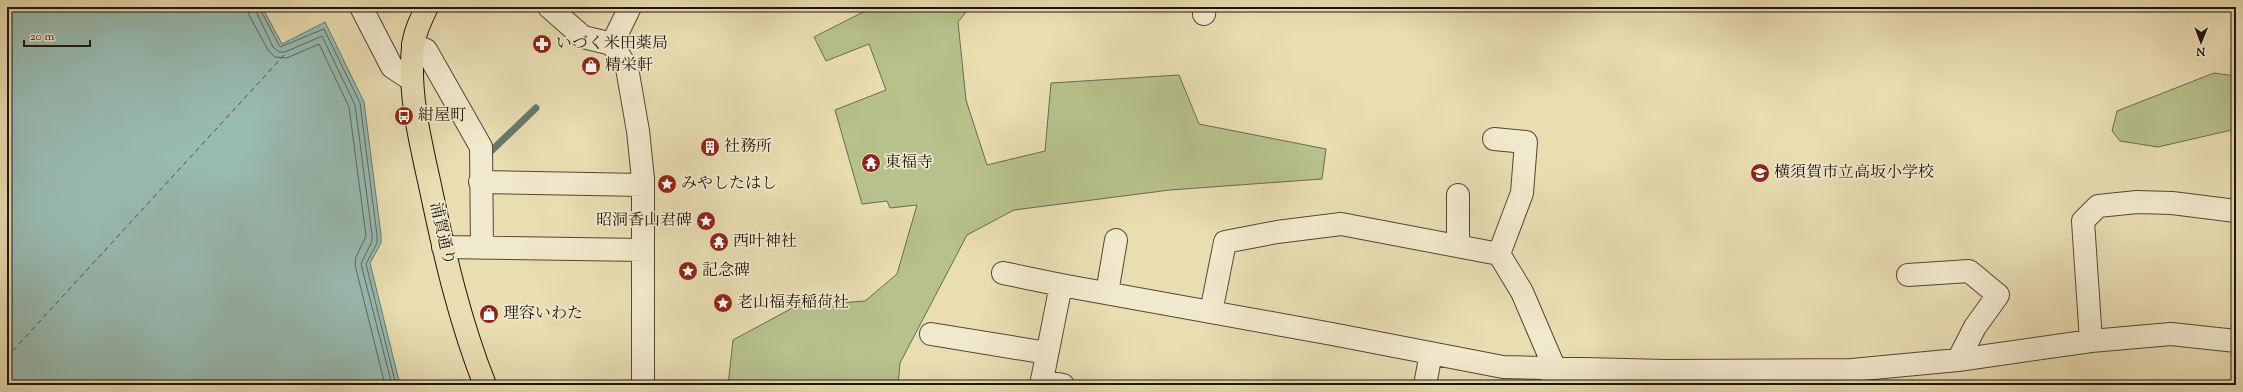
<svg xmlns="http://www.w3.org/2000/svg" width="2243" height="392" font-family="'Sorts Mill Goudy','Noto Serif JP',serif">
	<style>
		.green { fill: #b6c18c; stroke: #6a6c4c }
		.water { fill: #98bbb2; stroke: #677970 }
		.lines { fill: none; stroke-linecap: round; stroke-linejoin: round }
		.shore { stroke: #5a685f; stroke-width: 1 }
		.stream { stroke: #677970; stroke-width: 7 }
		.ferry { stroke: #485046; stroke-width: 1; stroke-dasharray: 5 4; stroke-linecap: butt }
		.minor-casing { stroke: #504836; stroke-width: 24 }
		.major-casing { stroke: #1d160c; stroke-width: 24 }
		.minor { stroke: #f1e9cd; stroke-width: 22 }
		.major { stroke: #e9ddb2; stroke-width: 22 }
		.labels { text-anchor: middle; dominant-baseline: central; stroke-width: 3.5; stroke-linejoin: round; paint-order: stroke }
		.poi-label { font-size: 16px; fill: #1d160c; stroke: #f1e9cd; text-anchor: start }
		.street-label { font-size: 16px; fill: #1d160c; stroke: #f1e9cd }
	</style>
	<rect width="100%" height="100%" fill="#e9ddb2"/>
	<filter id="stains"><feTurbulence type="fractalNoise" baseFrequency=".005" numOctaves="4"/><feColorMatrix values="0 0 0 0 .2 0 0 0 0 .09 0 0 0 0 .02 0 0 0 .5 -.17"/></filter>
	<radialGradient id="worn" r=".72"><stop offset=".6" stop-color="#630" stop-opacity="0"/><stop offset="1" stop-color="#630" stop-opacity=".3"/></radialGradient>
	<path class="green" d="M873,7H970L958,22L966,100L987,165L1045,151L1051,83L1179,75L1199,124L1326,149L1322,179L1170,190L1014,210L967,235L900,363L898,385H728L733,340L796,306L865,301L897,274L917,205L890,208L887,201L862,204L835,110L886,90L869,44L826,61L814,37Z
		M2214,73L2236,76V129L2158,147L2120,141L2112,131L2117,111Z"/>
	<path class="water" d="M7,7H262L282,44L325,22L364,102L381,235V243L370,263L398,377L402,385H7Z"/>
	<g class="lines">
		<path class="shore" d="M248,7L249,15L268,50L275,57L287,58L319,44L349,107L366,236L356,257L355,265L385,385
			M254,7L273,47L279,52H285L322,36L355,105L372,235V241L361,264L392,385
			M259,7L280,47L324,29L360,103L377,235V243L366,264L394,377L397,385"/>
		<path class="stream" d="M489,153L536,108"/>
		<path class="ferry" d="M7,357L285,54"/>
		<defs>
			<path id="minor" d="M361,7L392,67L412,80
				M549,7L583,37L612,44L627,68L638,131L643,179V385
				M1204,14L1205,7
				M612,44L630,7
				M413,45L426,50L481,147L482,248
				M1494,139L1526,142L1522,193L1499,254
				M480,182L643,185
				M1458,246V195
				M443,247L643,250
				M1003,273L1061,285L1332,334L1503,367L1666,371L1852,370L1958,360L2091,341L2171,334L2236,341
				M1908,275L1969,271L1998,295L1975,327L1958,360
				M1107,293L1116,240
				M1211,312L1225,242L1277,232L1341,224L1499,254L1522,292L1555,369L1552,385
				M931,334L1047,353
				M2091,341L2083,221L2098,206L2137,202L2172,203L2236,211
				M1042,381L1063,385
				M1041,385L1061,285
				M1425,385L1431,353"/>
			<path id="major" d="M427,7C421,19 414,33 413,47C408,94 421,144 431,190C445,257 460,322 485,385"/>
		</defs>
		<use href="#minor" class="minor-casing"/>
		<use href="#major" class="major-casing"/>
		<use href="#minor" class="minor"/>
		<use href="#major" class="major"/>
	</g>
	<defs>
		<symbol id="pharmacy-disc" viewBox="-11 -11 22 22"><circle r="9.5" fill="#8f2418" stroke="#f1e9cd"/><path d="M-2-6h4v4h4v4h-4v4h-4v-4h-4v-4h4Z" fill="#fff"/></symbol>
		<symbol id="shop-disc" viewBox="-11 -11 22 22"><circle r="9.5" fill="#8f2418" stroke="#f1e9cd"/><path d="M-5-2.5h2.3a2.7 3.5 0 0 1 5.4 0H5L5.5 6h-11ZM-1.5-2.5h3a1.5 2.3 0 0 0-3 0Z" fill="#fff"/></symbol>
		<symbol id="bus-disc" viewBox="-11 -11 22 22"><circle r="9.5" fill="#8f2418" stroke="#f1e9cd"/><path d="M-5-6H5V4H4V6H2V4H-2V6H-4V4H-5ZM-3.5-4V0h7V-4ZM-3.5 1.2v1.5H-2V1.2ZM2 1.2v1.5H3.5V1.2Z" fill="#fff"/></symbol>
		<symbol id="building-disc" viewBox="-11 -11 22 22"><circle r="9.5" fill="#8f2418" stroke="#f1e9cd"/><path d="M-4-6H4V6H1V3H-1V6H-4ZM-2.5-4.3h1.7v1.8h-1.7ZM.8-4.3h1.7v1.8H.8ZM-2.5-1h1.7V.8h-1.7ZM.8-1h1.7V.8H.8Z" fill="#fff"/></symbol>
		<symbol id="temple-disc" viewBox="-11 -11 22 22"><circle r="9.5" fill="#8f2418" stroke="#f1e9cd"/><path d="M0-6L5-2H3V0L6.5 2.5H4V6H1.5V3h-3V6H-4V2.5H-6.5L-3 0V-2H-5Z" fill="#fff"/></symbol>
		<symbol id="school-disc" viewBox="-11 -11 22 22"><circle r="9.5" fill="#8f2418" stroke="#f1e9cd"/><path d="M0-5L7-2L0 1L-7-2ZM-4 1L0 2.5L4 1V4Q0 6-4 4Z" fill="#fff"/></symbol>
		<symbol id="sight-disc" viewBox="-11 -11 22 22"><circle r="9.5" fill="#8f2418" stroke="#f1e9cd"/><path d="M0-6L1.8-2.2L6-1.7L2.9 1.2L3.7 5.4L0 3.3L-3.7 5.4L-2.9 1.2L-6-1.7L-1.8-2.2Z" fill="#fff"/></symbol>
	</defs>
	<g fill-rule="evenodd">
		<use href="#pharmacy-disc" x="531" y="33" width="22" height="22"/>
		<use href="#shop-disc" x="580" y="55" width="22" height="22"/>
		<use href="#bus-disc" x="393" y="105" width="22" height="22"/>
		<use href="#building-disc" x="699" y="136" width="22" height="22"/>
		<use href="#temple-disc" x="860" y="152" width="22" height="22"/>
		<use href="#school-disc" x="1749" y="162" width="22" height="22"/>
		<use href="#sight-disc" x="656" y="173" width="22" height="22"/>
		<use href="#sight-disc" x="695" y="210" width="22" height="22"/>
		<use href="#temple-disc" x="708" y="231" width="22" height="22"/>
		<use href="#sight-disc" x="677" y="260" width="22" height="22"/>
		<use href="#sight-disc" x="712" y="292" width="22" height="22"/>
		<use href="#shop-disc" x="478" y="303" width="22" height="22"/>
	</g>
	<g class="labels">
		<g class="poi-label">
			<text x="556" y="44">いづく米田薬局</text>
			<text x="605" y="66">精栄軒</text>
			<text x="418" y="116">紺屋町</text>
			<text x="724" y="147">社務所</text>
			<text x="885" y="163">東福寺</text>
			<text x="1774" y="173">横須賀市立高坂小学校</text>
			<text x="681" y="184">みやしたはし</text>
			<text x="692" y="221" text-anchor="end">昭洞香山君碑</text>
			<text x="733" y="242">西叶神社</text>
			<text x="702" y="271">記念碑</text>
			<text x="737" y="303">老山福寿稲荷社</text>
			<text x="503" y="314">理容いわた</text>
		</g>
		<g class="street-label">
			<text transform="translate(441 234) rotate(77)">浦賀通り</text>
		</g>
	</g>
	<rect width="2243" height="392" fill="none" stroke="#e9ddb2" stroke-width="24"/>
	<rect x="8" y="8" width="2227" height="376" fill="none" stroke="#1d160c" stroke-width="2"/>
	<rect x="12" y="12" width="2219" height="368" fill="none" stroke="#1d160c"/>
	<g transform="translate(2201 42) rotate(181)" stroke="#f1e9cd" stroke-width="3" paint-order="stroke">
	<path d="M0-3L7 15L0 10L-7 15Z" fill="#1d160c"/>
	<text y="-6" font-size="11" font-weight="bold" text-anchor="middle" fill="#1d160c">N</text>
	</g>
	<path d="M24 40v6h66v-6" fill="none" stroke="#1d160c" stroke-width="2"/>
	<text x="30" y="40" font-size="12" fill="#1d160c" stroke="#f1e9cd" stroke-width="3" paint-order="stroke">20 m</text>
	<rect width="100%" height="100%" filter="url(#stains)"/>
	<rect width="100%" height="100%" fill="url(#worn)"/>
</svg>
